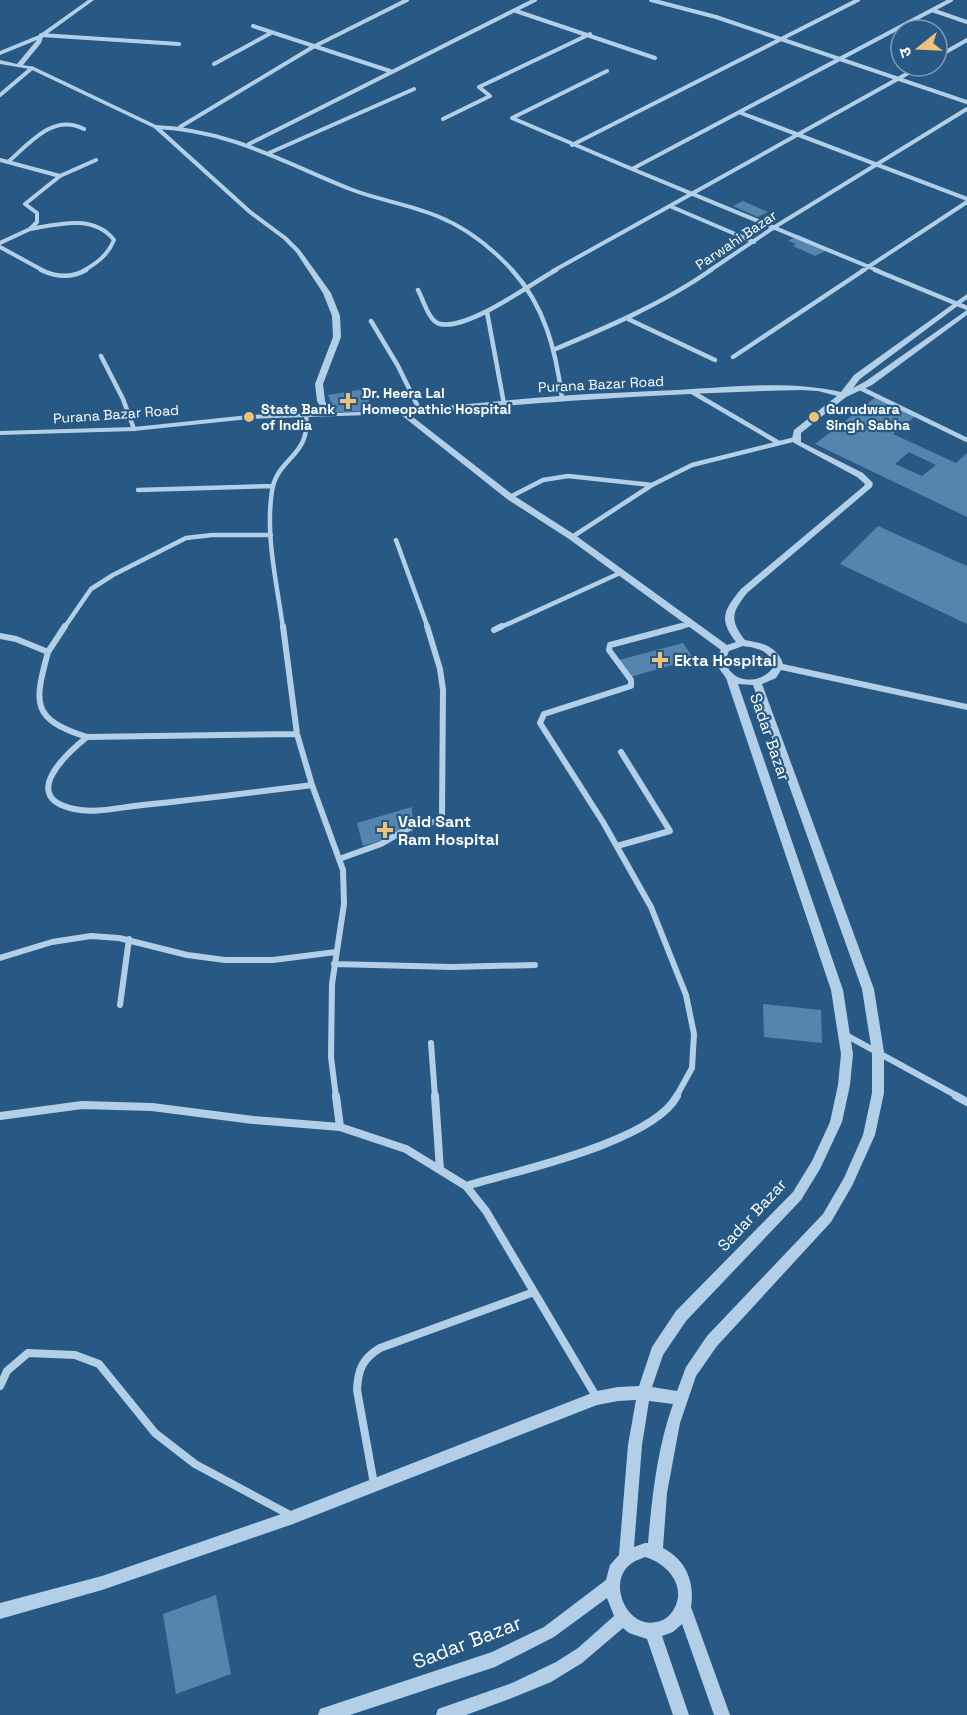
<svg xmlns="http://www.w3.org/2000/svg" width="967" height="1715" font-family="'Space Grotesk','Noto Sans Devanagari',sans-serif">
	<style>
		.building { fill: #5585ad; fill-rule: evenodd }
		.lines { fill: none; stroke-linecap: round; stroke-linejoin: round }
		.minor-far3 { stroke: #b2cfe7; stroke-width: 4 }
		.minor-far2 { stroke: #b2cfe7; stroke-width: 4.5 }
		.minor-far1 { stroke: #b2cfe7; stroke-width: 6 }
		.minor { stroke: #b2cfe7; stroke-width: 8 }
		.tertiary { fill: #b2cfe7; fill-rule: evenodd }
		.poi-dot { fill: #eec178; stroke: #285984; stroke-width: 2 }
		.labels { text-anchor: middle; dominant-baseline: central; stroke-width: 4.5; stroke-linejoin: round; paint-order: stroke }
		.far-street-label { font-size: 14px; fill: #fff; stroke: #285984 }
		.far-poi-label { font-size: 14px; font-weight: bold; fill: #fff; stroke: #285984; text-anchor: start }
		.poi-label { font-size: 16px; font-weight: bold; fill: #fff; stroke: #285984; text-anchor: start }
		.street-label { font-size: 16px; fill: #fff; stroke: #285984 }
		.near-street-label { font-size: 20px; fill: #fff; stroke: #285984 }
	</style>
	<rect width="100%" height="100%" fill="#285984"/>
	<path class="building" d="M743,201L768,212L758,217L733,206Z
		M799,235L829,249L815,256L793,246L796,244L788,241Z
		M364,389L373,411L335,412L328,395Z
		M876,397L917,415L893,434L956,463L967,453V517L815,444ZM909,452L936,465L922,476L895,464Z
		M878,526L967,566V624L840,564Z
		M683,643L694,659L630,677L619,660Z
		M412,807L413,831L363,846L357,823Z
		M763,1004L821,1010L822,1043L764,1037Z
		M216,1595L231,1674L176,1694L163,1614Z"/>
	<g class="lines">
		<path class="minor-far3" d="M651,0L716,17L967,102
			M932,10L967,22
			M516,11L655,58
			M253,26L390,71
			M41,35L179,44
			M937,57L967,40
			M214,64L271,33
			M607,71L512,118L632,169L951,0
			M0,95L32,68
			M741,113L967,199
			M443,119L490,96L479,87L590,34
			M156,127C229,130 283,162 350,189C378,200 408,204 437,216C467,228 492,248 513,271
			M180,127L313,47L407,0
			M249,144L535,0
			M572,145L858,0
			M269,153L414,89
			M0,160L60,176L25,204L37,213V222L30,229L0,243
			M8,162C30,143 53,113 84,129
			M632,169L879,271
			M60,176L96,160
			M672,207L754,242
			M30,229C58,224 94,214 114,240C108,255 97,263 83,271
			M0,247L44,271
			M553,271L921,66
			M709,271L773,228L967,109
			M862,271L967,202"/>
		<path class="minor-far2" d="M41,270C56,277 72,278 86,270
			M512,270C545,306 556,351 562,398
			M875,270L967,308
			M418,290C423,299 429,322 440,324C469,330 530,284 556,270
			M487,312L504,404
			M628,319L715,360
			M371,321L398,366L420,411
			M553,350C608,327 662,304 711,270
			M101,356L123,399L134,429
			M733,357L864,270
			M860,388L967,440
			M692,392L779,443
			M138,490L273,486
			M510,497L543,480L568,476L652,485
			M572,537L652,485L692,465L796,439
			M396,540L428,628
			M64,628L91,589L113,575L186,538L212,535H271
			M283,628C277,584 265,535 272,491C277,457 311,457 306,415
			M499,628L620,573
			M676,628L691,624"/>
		<path class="minor-far1" d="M283,626L297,734L312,785L343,870L344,904L332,984L331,1057L336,1097
			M494,630L502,626
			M0,636L16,639L48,652C34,704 31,719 87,737L297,734
			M48,652L65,626
			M87,737C66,754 19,797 74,809C96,814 120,807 143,805C199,799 256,792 312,785
			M617,846L670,831L621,752
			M339,859L381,844L414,825L440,821L442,816L443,690L440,669L427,626
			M0,958L52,942L91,936L119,938L187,955L225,960H273L336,952
			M334,964L452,967L535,965
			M120,1005L129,939
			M844,1034L959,1097
			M431,1043L435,1097
			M676,1097L692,1068L694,1034L686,995L651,907L603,822L540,723L544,714L631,686V680L609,650L610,645L682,626"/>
		<path class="minor" d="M336,1096L340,1127
			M435,1096L440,1170
			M956,1096L967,1102
			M0,1116L82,1105L152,1107L253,1120L340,1127L406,1149L466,1186C516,1171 653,1142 677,1096
			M466,1186L486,1211L597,1398
			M0,1386L7,1371L28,1353L75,1355L99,1364L155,1433L195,1464L290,1515
			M374,1484L357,1390C358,1370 362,1359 380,1348L534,1292"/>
		<path class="tertiary" d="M88,0H94L43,37L41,43L23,65L34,67L158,126L252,211L287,237L300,250L331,293L340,316L341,337L323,384L325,401L331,413C407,411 483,402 559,396C598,393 638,392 678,390C730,387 790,380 841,392L854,375L967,294V299L860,379L853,388L866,381L967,310V315L872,385L846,397L801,433V442L863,473L873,483L872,487L747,593C732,612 729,620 745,640C762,643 777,646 783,664L967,704V710L781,670L776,678L762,684L874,989L884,1052V1093L875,1135L852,1186L831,1222L717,1346L696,1376L680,1423L667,1493L663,1548C686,1560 695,1582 691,1607L730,1715H714L682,1624L673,1632L662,1636L689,1715H673L647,1639L629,1633L623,1628L582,1663L551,1682L512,1698L466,1715H436L438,1709L512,1683L556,1662L578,1648L614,1616L607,1598L554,1637L495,1667L350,1715H318L320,1709L326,1707L492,1652L544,1627L606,1580L610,1565L619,1555L628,1445L636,1400L618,1401L597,1405L293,1524L102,1590L0,1619V1603L102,1576L293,1510L597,1391L618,1387L639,1386L652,1347L676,1311L793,1192L812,1161L830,1122L838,1085L841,1054L831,990L726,678L718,667L716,658L721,650L569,539L507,499L400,414L249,419L134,431L0,435V431L134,427L249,415L324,413L317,401L315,384L333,337L332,316L323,293L296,252L283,239L248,213L154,128L30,69L0,64V60L17,64L37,40L0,55V51L39,35ZM801,390L818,391L837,396L794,430L792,439L794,443L857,477L865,484L864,486L741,589C724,610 718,619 736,642L727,645L575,535L513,495L409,414C540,402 670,393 801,390ZM743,646C757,648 770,650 774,666C766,680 743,685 731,672C727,668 727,663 726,658L729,651ZM738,684L753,685L862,989L872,1052V1093L863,1135L844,1178L823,1214L707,1336L686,1367L677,1391L652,1387L663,1355L686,1321L801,1200L820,1169L842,1122L850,1085L853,1054L843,990ZM649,1401L673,1404C657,1449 652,1497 648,1543H645L634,1547L642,1445ZM645,1557C667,1563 687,1586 674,1609C670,1616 664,1621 656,1622C626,1629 606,1580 632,1563C636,1560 641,1559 645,1557Z"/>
	</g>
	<g class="poi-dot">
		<path d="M345 392h6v6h6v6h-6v6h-6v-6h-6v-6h6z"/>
		<circle cx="249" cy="417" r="6"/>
		<circle cx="814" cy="417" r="6"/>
		<path d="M657 651h6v6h6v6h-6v6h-6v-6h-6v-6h6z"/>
		<path d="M382 821h6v6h6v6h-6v6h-6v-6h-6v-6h6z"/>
	</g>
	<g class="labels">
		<g class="far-street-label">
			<text transform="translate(736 240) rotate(-34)">Parwahi Bazar</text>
			<text transform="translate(601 384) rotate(-3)">Purana Bazar Road</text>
			<text transform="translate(116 414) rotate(-4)">Purana Bazar Road</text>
		</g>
		<g class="far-poi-label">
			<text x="362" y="393">Dr. Heera Lal<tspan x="362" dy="16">Homeopathic Hospital</tspan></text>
			<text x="261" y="409">State Bank<tspan x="261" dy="16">of India</tspan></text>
			<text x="826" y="409">Gurudwara<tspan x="826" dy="16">Singh Sabha</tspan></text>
		</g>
		<g class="poi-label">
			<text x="674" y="660">Ekta Hospital</text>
			<text x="398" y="821">Vaid Sant<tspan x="398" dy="18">Ram Hospital</tspan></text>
		</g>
		<g class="street-label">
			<text transform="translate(770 737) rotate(71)">Sadar Bazar</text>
			<text transform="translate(752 1215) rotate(-47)">Sadar Bazar</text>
		</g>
		<g class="near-street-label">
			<text transform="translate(467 1642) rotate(-21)">Sadar Bazar</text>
		</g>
	</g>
	<g transform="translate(919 48) rotate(252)"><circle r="28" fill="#285984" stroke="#7e9bb5" stroke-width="1.5"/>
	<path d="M0-4.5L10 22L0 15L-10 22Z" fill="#eec178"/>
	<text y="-9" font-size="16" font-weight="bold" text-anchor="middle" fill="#ffffff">उ</text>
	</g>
</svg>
